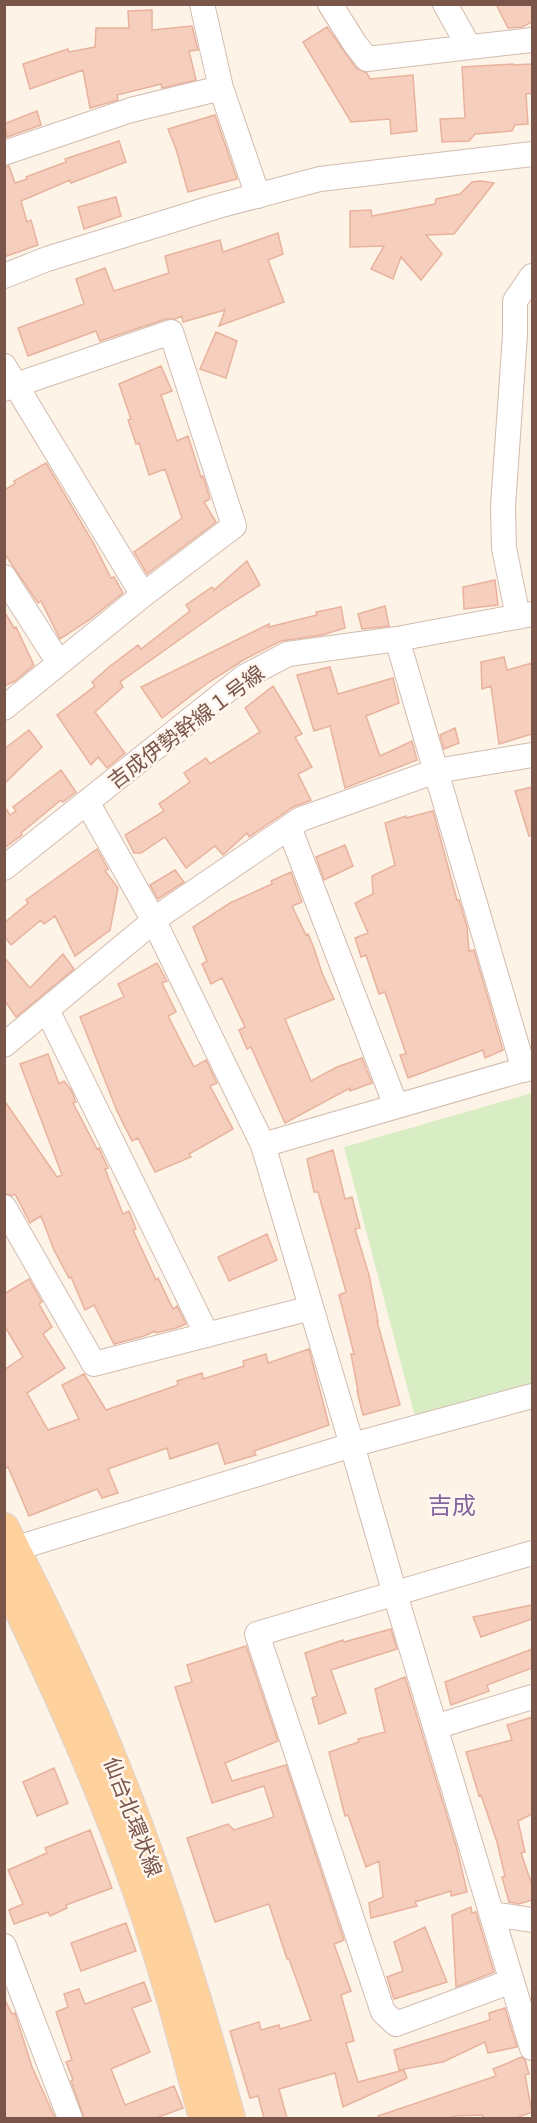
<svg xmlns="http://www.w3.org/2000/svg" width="537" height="2123" font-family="Helvetica,'Noto Sans JP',sans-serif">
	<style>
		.green { fill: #d9edc4 }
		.building { fill: #f5cebd; stroke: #e8b29d; stroke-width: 1.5 }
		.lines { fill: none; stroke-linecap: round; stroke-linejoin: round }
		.minor-casing { stroke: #d3bbaf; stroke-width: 26 }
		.major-casing { stroke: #dcd3d0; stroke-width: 32 }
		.minor { stroke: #fff; stroke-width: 24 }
		.major { stroke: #ffd19d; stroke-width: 30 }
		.labels { text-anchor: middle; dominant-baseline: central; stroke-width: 5; stroke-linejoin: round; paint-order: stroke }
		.street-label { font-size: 21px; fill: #795649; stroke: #fff7ef }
		.quarter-label { font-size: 24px; fill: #84659d; stroke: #fff7ef }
	</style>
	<rect width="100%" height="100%" fill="#fef3e7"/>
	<path class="green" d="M532,1093V1383L415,1417L344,1147Z"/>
	<path class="building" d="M496,4H532V22L522,27L508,28Z
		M152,10V30L192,26L198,50L189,51L196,80L162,88L161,84L117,95L118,100L90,108L83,70L30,89L23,64L68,49L69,52L95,47L96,28H129L128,11Z
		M327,27L356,68L367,73L370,79L413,75L417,131L391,134L390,119L351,122L303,42Z
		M513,64V65L532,64V93L526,94L528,124L515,125L512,131L475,134L469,141L442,142L440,119L465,118L462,67Z
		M37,111L41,125L7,137L4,124Z
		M215,115L237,179L188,192L176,149L168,129Z
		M119,141L126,162L71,183L70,180L21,201L27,222L31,220L38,245L4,257V167L9,166L15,183L27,179L26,177L66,162L65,159Z
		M481,181L494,183L454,234L426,235L442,254L421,280L401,257L393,279L371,269L384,246L350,247V211L371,210L372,216L435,204L436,199L460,194L472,182Z
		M116,197L121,216L84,229L78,207Z
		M278,233L283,254L268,260L284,302L219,326L225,310L183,322L182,316L175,319H166L100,341L96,331L28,356L18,328L84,304L76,279L105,268L114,291L169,273L165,256L220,240L223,252Z
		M216,332L237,341L226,378L200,369Z
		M161,366L172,391L161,395L177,441L188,436L201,477L203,476L210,499L204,502L216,522L147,574L134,552L182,518L165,469L149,475L139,443L136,444L128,420L131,419L119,384Z
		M46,463L94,544L111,578L114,577L123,593L89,620L60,639L41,601L38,603L4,553V490L15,484L14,481Z
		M247,561L260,585L224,608L120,682L123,687L95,712L125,753L107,768L98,757L91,765L57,715L95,686L92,682L109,667L138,645L141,649L190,611L186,605L212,587L214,590Z
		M495,580L498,605L464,609L463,587Z
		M385,606L389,626L362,629L358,614Z
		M341,607L345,628L322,635L281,641L245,659L209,682L162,718L141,687L269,624V627L317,615L316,612Z
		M4,611L14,628L16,627L34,665L15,681L4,686Z
		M504,657L507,670L532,663V734L499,744L491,686L482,689L481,662Z
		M330,667L338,694L393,678L399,703L366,716L380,756L412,741L417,760L345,788L330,726L314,731L297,675Z
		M273,686L302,734L295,737L312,767L298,774L311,800L293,807L249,837L247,833L223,855L215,846L186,868L165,837L141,853H134L125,835L164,811L159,804L190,782L184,773L206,758L210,764L260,732L245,708Z
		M455,728L459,743L444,749L440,735Z
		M29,730L42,747L4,784V749Z
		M61,770L76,792L63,802L61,800L21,833L22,835L4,848V806L10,815L16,811L13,807Z
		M532,787V835L529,836L515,791Z
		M433,811L457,900H459L467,927L469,951L474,950L503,1050L485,1058L483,1050L408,1078L400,1055L406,1054L385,992L379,994L366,955L361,957L355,938L368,933L355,903L373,894L372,876L395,865L385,823L406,816V818Z
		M345,845L353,866L324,880L316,857Z
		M97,849L108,869L105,871L118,888L110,930L75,956L55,916L44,924L41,920L11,945L4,936V923L28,903L26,900Z
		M175,870L184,882L158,899L150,885Z
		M291,872L302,902L292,906L306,935L308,934L314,948L322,973L334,999L285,1019L311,1081L337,1067L362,1058L372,1083L350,1091V1088L285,1123L251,1047L247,1049L239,1030L245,1027L222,978L211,984L202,964L207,961L193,927L230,903L272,884L271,881Z
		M63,954L74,969L16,1017L4,1000V957L30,988Z
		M157,963L167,981L162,983L176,1012L168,1016L194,1067L206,1060L217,1083L210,1086L233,1129L189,1154L191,1157L155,1172L138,1138L132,1141L117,1111L80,1017L124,997L118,984Z
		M48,1054L59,1084L64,1081L71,1090L76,1102L73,1103L97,1149L99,1148L108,1168L105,1169L123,1214L129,1211L136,1229L133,1230L156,1280L158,1278L173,1309L177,1306L186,1324L176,1328L156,1333L155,1331L144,1336L114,1344L94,1305L85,1310L71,1277L69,1278L54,1250L41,1216L30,1223L15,1194L12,1196L4,1193V1100L57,1177L62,1175L20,1064Z
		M333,1150L345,1199L352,1197L360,1228L355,1229L369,1275L378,1321H377L400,1405L363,1415L357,1391H358L351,1354H354L339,1295L346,1292L318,1192H314L307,1159Z
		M267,1234L277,1260L229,1281L218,1257Z
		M29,1279L42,1302L39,1304L52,1327L43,1334L65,1368L27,1393L48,1430L79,1419L62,1385L84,1374L106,1410L178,1385L177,1381L202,1373L203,1379L244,1366L243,1361L266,1354L268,1363L309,1349L329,1425L254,1451L256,1455L225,1464L218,1443L170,1459L167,1448L108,1469L118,1493L102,1498L97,1489L29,1516L8,1467L4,1469V1370L23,1357L4,1325V1294Z
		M532,1605V1619L481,1637L473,1617Z
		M391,1629L397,1649L331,1670L346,1713L319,1724L312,1698L317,1696L305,1653L343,1640L344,1642Z
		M246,1646L278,1741L225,1763L232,1781L286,1765L344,1940L334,1944L351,1991L341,1995L354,2041L346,2043L358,2082L404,2070L407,2078L343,2107L335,2073L279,2089L287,2118H264L258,2096L250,2098L230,2031L259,2022L261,2030L279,2025L280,2029L311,2020L289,1959H287L269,1904L215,1922L187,1838L228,1824L234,1830L274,1817L264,1786L212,1803L175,1687L192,1682L187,1665Z
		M532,1649V1668L487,1685L489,1691L451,1705L445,1682Z
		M405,1677L457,1849L467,1892L451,1896V1891L415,1902L417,1906L371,1918L369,1903L383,1897L379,1861L366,1867L348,1815L345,1816L329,1752L359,1742L358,1739L385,1732L375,1689Z
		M532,1717V1814L518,1821L525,1852L521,1853L532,1885V1900L519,1904L509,1902L502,1877L505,1876L497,1842L481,1795L479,1796L466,1752L512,1740L507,1725Z
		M54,1768L68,1803L37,1816L23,1782Z
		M90,1830L112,1888L66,1905L67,1908L50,1916L48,1912L14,1924L9,1910L23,1904L8,1870L47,1853L45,1848Z
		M471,1907L472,1913L476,1912L494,1972L456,1987L452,1915Z
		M126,1923L136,1951L81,1971L71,1943Z
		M425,1927L447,1982L394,1999L387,1977L403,1971L394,1942Z
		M144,1982L151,2001L132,2008L150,2052L111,2069L125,2105L174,2086L183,2108L156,2118H84L71,2081L73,2080L66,2062L72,2060L56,2012L68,2007L64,1994L79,1989L85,2004Z
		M4,1998L12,2014L15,2013L32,2067L55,2118H4Z
		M505,2008L517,2047L488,2053L485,2042L443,2062L399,2070L394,2050L490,2020L489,2013Z
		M522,2057L525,2060L529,2074L525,2075L532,2112L516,2118H484L482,2115L455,2116L449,2118H378V2116L496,2076L493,2069Z"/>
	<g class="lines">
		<defs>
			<path id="minor" d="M202,4L221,88L258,196
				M330,4L355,44L367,59L532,40
				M445,4L469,47
				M4,153L131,110L221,88
				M4,276L47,259L218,206L320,179L532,154
				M4,366L143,595
				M4,389L171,332L234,526L143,595L4,708
				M4,577L59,663
				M518,617L504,548L503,506L515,335V301L532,276
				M397,639L524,1070
				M87,802L154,921L263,1145L352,1445L395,1594L532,2048
				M289,827L396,1106
				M4,868L244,677L288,654L397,639L532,614
				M47,1010L207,1335
				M4,1045L162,914L301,819L436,771L532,755
				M263,1145L532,1067
				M4,1207L94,1364L311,1308
				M4,1552L352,1445L532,1396
				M435,1727L532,1697
				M492,1914L532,1920
				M4,1946L70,2118
				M512,1981L396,2024L383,2012L257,1634L532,1553"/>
			<path id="major" d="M4,1528C37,1593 70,1659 98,1726C152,1853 194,1985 230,2118
				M4,1577C53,1680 101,1784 138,1891C164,1966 184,2042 204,2118"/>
		</defs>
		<use href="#minor" class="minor-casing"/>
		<use href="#major" class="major-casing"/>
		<use href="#minor" class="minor"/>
		<use href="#major" class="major"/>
	</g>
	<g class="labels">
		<g class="street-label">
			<text transform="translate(186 727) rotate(-37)">吉成伊勢幹線１号線</text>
			<text transform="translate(133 1817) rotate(69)">仙台北環状線</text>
		</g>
		<g class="quarter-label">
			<text x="452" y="1505">吉成</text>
		</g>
	</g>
	<rect width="537" height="2123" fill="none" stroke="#795649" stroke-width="12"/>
</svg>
